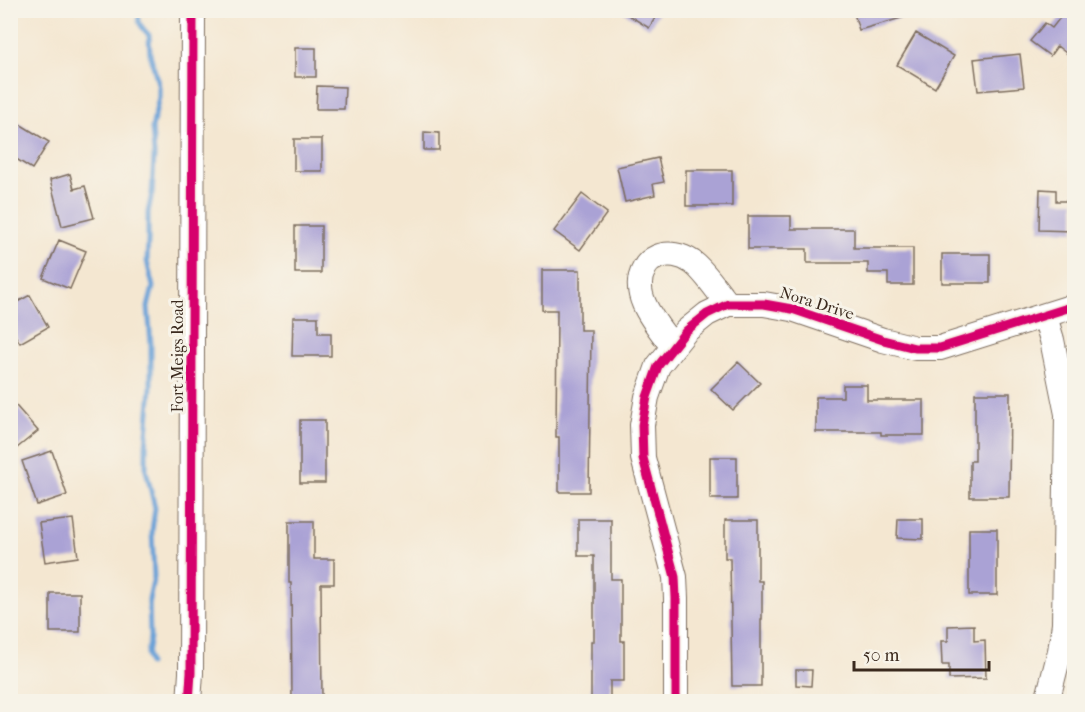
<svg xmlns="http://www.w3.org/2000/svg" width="1085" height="712" font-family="'IM FELL French Canon',serif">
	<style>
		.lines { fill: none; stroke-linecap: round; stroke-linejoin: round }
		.stream { stroke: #69a1d7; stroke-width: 5 }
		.building { fill: #aaa2d5 }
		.minor-casing { stroke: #7c6c5d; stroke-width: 26 }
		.minor { stroke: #fff; stroke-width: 24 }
		.cycleway-casing { stroke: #f7f3e8; stroke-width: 13 }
		.cycleway { stroke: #d6006c; stroke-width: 9 }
		.labels { text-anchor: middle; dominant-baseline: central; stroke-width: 6; stroke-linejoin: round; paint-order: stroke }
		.street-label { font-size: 16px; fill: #3b2a1e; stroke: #f7f3e8 }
	</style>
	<rect width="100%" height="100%" fill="#f7f3e8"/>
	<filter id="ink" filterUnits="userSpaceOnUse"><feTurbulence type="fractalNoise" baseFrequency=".0167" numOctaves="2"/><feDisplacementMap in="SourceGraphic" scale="12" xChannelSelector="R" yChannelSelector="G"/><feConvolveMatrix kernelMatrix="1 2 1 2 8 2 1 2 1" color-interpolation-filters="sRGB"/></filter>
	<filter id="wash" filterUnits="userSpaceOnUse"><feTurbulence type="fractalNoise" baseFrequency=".008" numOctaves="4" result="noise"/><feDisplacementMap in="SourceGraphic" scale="24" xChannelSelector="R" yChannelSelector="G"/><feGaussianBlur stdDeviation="1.35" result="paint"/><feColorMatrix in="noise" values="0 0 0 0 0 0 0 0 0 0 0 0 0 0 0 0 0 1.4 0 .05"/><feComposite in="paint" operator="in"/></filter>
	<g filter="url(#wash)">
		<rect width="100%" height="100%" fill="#f4e7d1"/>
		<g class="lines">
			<path class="stream" d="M139,10C137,22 141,27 149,35L150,54L159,87V97L152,128L154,155L152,193L148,212V240L147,261L153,287L148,307L151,344V387L146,446V470L155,508L152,531L154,577L149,599L150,638L147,654L149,664"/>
		</g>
		<g id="blocks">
			<path class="building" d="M620,10H660L649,28Z
				M853,10H912V15L859,30Z
				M1066,10H1074V59L1057,46L1050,56L1030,41L1045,23L1052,28Z
				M916,33L954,56L935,88L897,65Z
				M295,48H316V77H295Z
				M1020,54L1024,87L978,91L974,59Z
				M317,86L345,87L344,109H316Z
				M10,118L49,142L32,169L10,155Z
				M424,132L439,133V150H424Z
				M294,139H322V171H294Z
				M658,158L664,182L653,184L655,195L625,202L617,167Z
				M686,170H732V206H686Z
				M70,174L74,189L85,186L94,218L62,226L50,180Z
				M1040,189L1056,190V201H1074V231L1039,230Z
				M582,194L607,213L580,250L554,231Z
				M748,216H791V229H854V248H913V285H888V273H868V263H807V249H748Z
				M295,226H321V273H295Z
				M59,240L86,251L70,289L43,278Z
				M942,254H990V283H942Z
				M542,270H580V330H591L589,492H559V437H556L557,310H542Z
				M30,295L48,327L20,343L10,328V306Z
				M293,317H318V333H331V356H292Z
				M738,362L760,383L733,410L711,389Z
				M843,385H867V400H924V435H881V432H816V397H843Z
				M975,393H1010L1009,497H970V461H975Z
				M10,399L38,431L17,448L10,440Z
				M300,420H325V483H300Z
				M52,451L67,495L37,505L22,461Z
				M710,457H737V499H710Z
				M73,519L78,557L45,562L39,523Z
				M578,519H611V579H621V641H624V681H610V702H591V641H594V556H578Z
				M898,519H923V539L897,538Z
				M725,520H758V581H762V619H761V686H732L730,558H725Z
				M289,521H314V559H334V584H321L322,702H292L291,583H289Z
				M969,529H997V595H969Z
				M50,593H80V632H50Z
				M974,625V641L985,640L986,678L949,679V665H942L941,641H948V626Z
				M796,670H812L811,686L796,685Z"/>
		</g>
	</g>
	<g filter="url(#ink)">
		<use href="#blocks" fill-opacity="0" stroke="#7c6c5d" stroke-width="1.5"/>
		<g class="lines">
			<defs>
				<path id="minor" d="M1045,316L1052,340L1067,414L1064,624L1060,651L1047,702
					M673,347C658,326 629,296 644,269C647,263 650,260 657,257C668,252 682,255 692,262C704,270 718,292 728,304
					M189,702L191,673L193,10
					M676,702V598L675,577L643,458L642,425L647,397L658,366L686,331L707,314L728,304H764L792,309L883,340L915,348H940L1074,306"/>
			</defs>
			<use href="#minor" class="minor-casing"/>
			<use href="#minor" class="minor"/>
			<defs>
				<path id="cycleway" d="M189,702L191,673L193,10
					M676,702V598L675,577L643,458L642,425L647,397L658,366L686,331L707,314L728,304H764L792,309L883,340L915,348H940L1074,306"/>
			</defs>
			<use href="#cycleway" class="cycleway-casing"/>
			<use href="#cycleway" class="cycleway"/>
		</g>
	</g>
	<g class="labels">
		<g class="street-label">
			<text transform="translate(817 303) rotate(17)">Nora Drive</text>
			<text transform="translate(177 356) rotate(-90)">Fort Meigs Road</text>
		</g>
	</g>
	<rect width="1085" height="712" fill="none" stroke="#f7f3e8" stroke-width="36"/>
	<path d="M854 661v9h135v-9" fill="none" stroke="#3b2a1e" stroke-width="3"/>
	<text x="863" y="661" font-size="18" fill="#3b2a1e" stroke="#f7f3e8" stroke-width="4.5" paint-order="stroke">50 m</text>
</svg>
